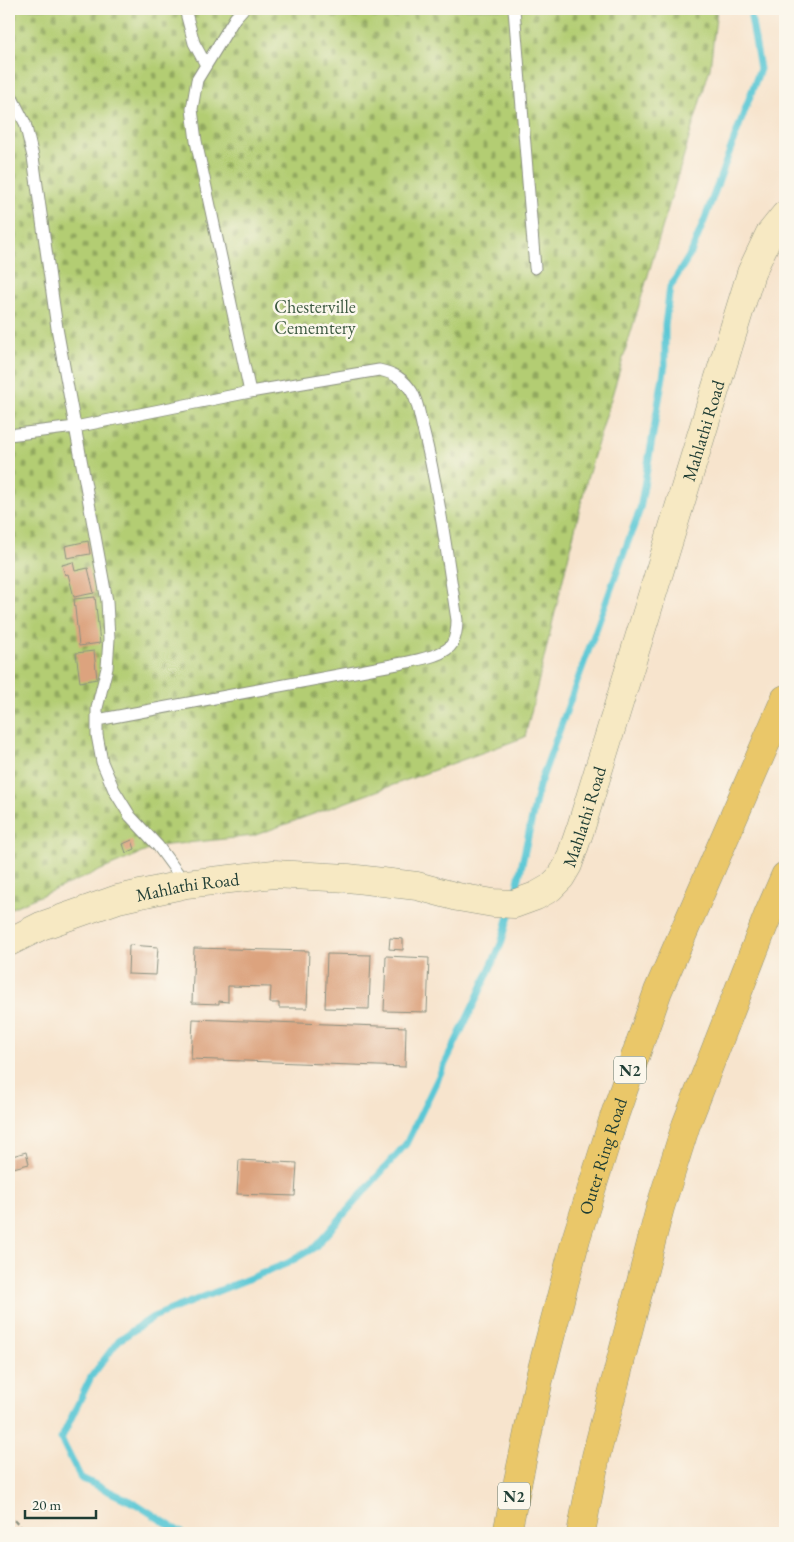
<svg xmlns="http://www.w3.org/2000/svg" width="794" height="1542" font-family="'EB Garamond',serif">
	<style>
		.cemetery { fill: url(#cemetery-stones); stroke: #698554 }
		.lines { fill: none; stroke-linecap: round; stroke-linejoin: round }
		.stream { stroke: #5cc8d5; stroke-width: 7 }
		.building { fill: #dca37e }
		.lane-casing { stroke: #8b9080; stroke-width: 13 }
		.secondary-casing { stroke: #8b9080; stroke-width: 29 }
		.highway-casing { stroke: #8b9080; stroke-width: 29 }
		.path { stroke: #8b9080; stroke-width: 3; stroke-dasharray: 4 4; stroke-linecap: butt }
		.lane { stroke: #fff; stroke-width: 11 }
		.secondary { stroke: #f7e9c3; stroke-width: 28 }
		.highway { stroke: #eac769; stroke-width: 28 }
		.labels { text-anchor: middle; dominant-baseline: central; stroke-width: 5; stroke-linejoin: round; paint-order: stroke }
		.shield { fill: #fbf7ec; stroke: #61756b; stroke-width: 1 }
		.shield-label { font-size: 16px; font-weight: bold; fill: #1f3d34 }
		.park-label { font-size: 18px; fill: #3d5a41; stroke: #fbf7ec }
		.street-label { font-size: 18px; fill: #1f3d34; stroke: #fbf7ec }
	</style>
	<defs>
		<pattern id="cemetery-stones" width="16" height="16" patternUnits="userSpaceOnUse" patternTransform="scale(1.25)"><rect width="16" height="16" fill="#b3cd73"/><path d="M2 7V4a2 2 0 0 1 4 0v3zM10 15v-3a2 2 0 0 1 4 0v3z" fill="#91a85f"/></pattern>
	</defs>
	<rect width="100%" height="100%" fill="#fbf7ec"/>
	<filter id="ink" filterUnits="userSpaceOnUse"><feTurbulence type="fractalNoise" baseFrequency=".02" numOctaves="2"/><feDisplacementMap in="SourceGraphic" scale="10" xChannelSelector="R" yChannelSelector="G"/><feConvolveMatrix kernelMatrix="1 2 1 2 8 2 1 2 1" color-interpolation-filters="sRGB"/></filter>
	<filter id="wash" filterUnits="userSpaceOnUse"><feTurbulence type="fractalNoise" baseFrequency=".0096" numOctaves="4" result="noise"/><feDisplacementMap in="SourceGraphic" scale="20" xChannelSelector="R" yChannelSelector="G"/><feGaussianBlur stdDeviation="1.12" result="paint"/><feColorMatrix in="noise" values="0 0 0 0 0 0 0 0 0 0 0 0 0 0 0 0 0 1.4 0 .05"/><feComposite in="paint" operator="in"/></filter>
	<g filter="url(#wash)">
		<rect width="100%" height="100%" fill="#f7e4cd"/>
		<path class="cemetery" d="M9,9H717L710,68L587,479L525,737L253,836L158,846L9,909Z"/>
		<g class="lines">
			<path class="stream" d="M515,896L539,786L640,509L665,365V325L670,287L691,253L704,221L760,69L751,17L753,9
				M181,1533L138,1505L81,1478L61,1439L91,1377L119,1340L153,1317L288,1263L315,1247L406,1144L475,1002L501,944L511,909"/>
		</g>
		<g id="blocks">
			<path class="building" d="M88,541L90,554L67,558L65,546Z
				M73,562L75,571L88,568L94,593L74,597L68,574L65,575L62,565Z
				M95,597L100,643L79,646L74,599Z
				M94,651L97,679L80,682L76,653Z
				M132,840L135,849L126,853L123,844Z
				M390,938L403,939V950L389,949Z
				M129,945L158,947L156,975L128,974Z
				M194,948L309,951L307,1008H279V1003H270L271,987L228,986V1002L219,1001V1004L192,1003Z
				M327,954L371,955L369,1009L325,1008Z
				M386,956L429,958L427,1012L384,1011Z
				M193,1019L406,1027L405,1067L191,1059Z
				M26,1152L29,1164L9,1169V1157Z
				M239,1160L297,1163L295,1196L237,1194Z"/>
		</g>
	</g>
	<g filter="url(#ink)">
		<use href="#blocks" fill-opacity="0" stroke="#8b9080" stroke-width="1"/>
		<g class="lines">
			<defs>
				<path id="lane" d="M185,9L194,43L206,65
					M243,9L235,18L197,80L192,109L196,141L250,392
					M514,9L535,268
					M9,92L25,123L33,157L57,328L107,601L109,639L107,668L97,708V735L102,762L114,790L130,816L158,846L185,883
					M9,435L75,427L250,392L379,370C394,373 404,379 412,392C418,402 420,417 423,429C439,491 447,556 457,620C457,628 456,637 452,644C445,656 416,660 403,663L97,720"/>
				<g id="secondary">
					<path id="s1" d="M9,942L41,926L118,899L186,884L274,874L348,878L417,886L458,897L493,903L514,904L536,896L550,888L561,877L568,865L581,827L751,273L769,235L785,215"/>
				</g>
				<g id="highway">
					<path id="s2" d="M507,1533L539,1380L576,1239L614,1117L658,991L785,699"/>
					<path d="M581,1533L596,1456L660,1208L686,1125L768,915L785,876"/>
				</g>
			</defs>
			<use href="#lane" class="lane-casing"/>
			<use href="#secondary" class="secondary-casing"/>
			<use href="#highway" class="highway-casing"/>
			<path class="path" d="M9,1514L26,1533"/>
			<use href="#lane" class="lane"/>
			<use href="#secondary" class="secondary"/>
			<use href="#highway" class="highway"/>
		</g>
	</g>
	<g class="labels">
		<g class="shield">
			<rect x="614" y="1056.5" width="32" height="27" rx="4"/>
			<rect x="498" y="1482.5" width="32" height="27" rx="4"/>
		</g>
		<g class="shield-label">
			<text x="630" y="1070">N2</text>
			<text x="514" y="1496">N2</text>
		</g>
		<g class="park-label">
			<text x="315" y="306">Chesterville<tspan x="315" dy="21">Cememtery</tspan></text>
		</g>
		<g class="street-label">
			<text stroke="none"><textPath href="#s1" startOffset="1042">Mahlathi Road</textPath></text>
			<text stroke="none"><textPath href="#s1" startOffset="638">Mahlathi Road</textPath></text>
			<text stroke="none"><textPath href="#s1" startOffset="188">Mahlathi Road</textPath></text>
			<text stroke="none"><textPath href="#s2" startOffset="389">Outer Ring Road</textPath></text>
		</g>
	</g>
	<rect width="794" height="1542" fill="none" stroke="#fbf7ec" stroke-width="30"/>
	<path d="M25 1510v8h71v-8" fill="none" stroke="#1f3d34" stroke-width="2.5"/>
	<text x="32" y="1510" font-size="15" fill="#1f3d34" stroke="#fbf7ec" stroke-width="4" paint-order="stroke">20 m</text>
</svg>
